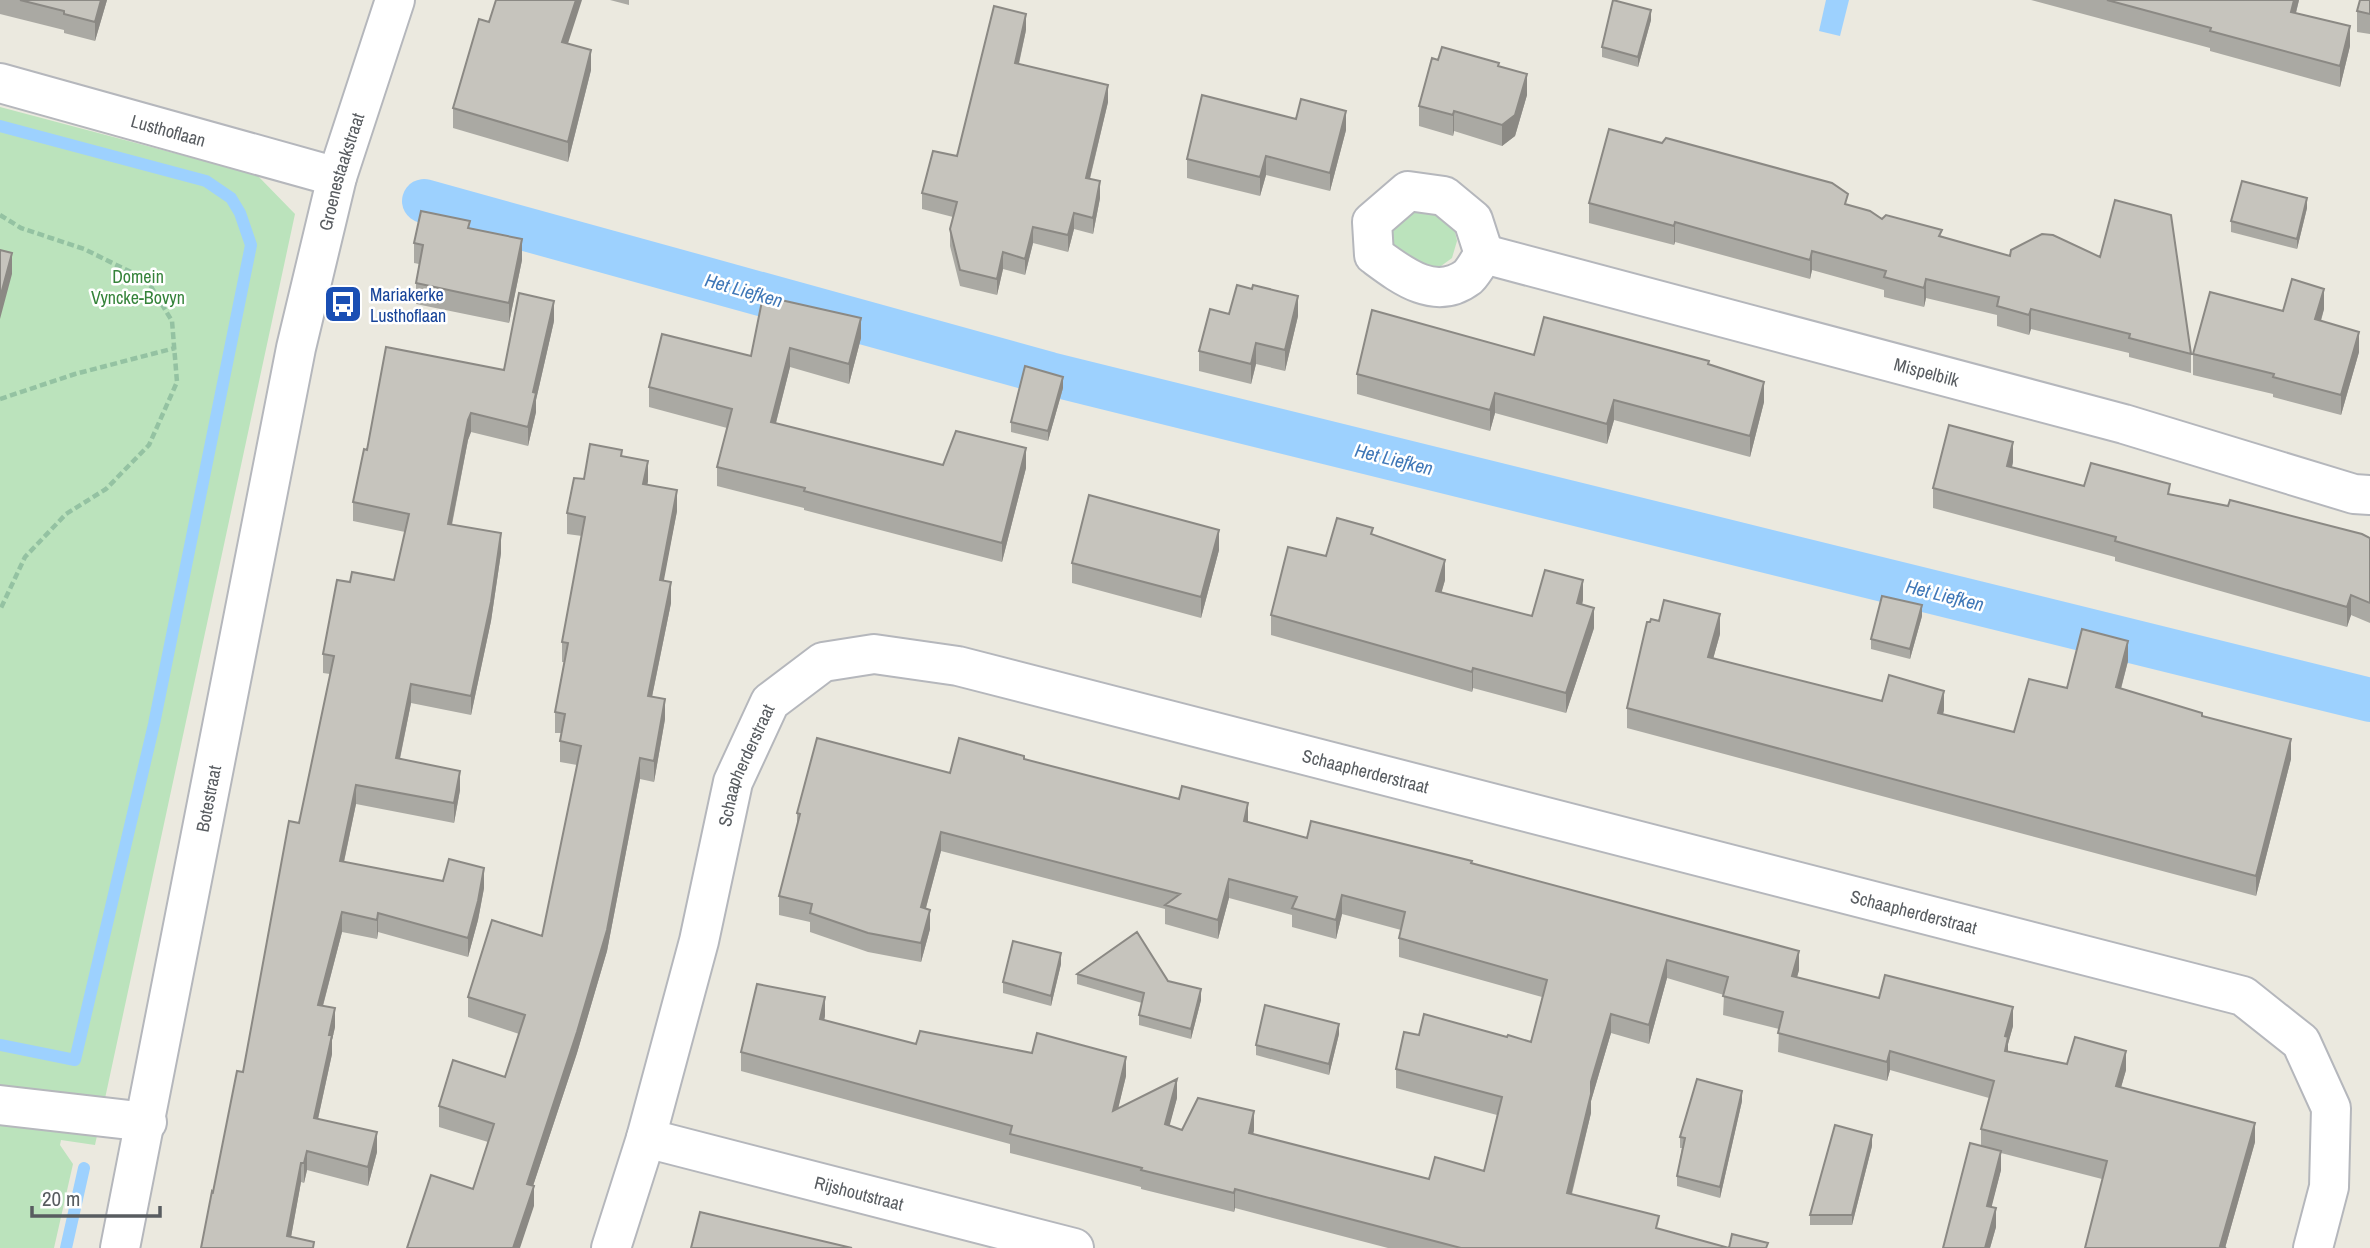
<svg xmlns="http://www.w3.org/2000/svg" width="2370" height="1248" font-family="'Archivo Narrow',sans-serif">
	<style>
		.green { fill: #bbe3bc }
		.water { fill: #9dd1fe }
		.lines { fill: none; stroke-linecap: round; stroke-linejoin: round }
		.stream { stroke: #9dd1fe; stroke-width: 12 }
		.canal { stroke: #9dd1fe; stroke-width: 44 }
		.minor-casing { stroke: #b5b7bc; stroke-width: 42 }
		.path { stroke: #94c2a2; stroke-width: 4.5; stroke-dasharray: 7 3.5; stroke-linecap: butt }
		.minor { stroke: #fff; stroke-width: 38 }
		.wall { fill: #aaa9a3 }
		.shaded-wall { fill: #8b8984 }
		.building { fill: #c6c4bd; stroke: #8b8984; stroke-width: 2 }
		.labels { text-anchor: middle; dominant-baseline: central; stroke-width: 5; stroke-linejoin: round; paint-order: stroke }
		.street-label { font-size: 18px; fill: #585c60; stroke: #fff }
		.park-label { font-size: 18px; fill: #35833a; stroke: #fff }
		.transit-label { font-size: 18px; fill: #164399; stroke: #fff; text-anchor: start }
		.water-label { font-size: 19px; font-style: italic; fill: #3f77b7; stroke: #fff }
	</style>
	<rect width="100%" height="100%" fill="#ebe9df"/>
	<path class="green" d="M0,107L257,175L295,214L95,1145L61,1140L60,1145L73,1164L54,1248H0Z
		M1413,211C1429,211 1440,215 1453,223L1457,241L1452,258L1441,266L1419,268L1393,246L1391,231Z"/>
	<path class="water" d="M1826,0H1849L1840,36L1819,31Z"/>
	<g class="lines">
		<path class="stream" d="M0,126L206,181L231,198L240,213L251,245L154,724L75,1060L0,1045
			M66,1248L84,1168"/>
		<path class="canal" d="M424,201L1050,374L2370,700"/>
		<defs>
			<g id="minor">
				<path id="s1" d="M0,83L337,177"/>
				<path d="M1408,191L1444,196L1473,220L1484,254C1479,261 1474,271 1468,277C1435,302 1401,275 1374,255L1372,222Z"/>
				<path id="s2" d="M1484,254L2124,424L2354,494L2370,495"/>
				<path d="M0,1105L147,1122"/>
				<path id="s3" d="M646,1138L1074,1248"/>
				<path id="s4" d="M120,1248L296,348L337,177L395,0"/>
				<path id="s5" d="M611,1248L646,1138L699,941L733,782L770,702L823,662L874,654L958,666L2243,996L2301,1042L2331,1108L2329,1187L2313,1248"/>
			</g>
		</defs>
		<use href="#minor" class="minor-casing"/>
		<path class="path" d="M0,215L21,228L84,249L147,280L172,321L177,382L149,445L106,489L66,514L25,557L0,610
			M0,399L75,374L175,348"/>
		<use href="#minor" class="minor"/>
	</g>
	<path class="wall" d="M0,0H107L95,41L64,33V30L0,14Z
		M610,0H629V5Z
		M2031,0H2299L2296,13L2350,46L2340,87L2210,51V48Z
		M2370,0V34L2357,32V11Z
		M1651,20L1638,67L1602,57V47Z
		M1026,30L1019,64L1108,102L1090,179L1100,198L1093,234L1074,229L1068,252L1033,243L1025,275L1003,269L997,295L960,286L950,246V229L953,217L922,209V193L957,156Z
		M568,43L591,70L568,162L453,128V108Z
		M1438,60L1499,67L1527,95L1515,136L1502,146L1454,131L1453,136L1419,126V106Z
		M1296,119L1346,130L1330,191L1266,175L1260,196L1187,178V159Z
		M1589,203L1848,205L1882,219L1942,236L2191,354V373L2129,357V353L2031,329L2029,335L1997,326V315L1926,298L1924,307L1884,297V290L1812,270L1810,279L1675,242L1674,245L1589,223Z
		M2307,208L2297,249L2231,232V221Z
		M470,228L522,260L509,323L416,304V283L419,264L414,263V243Z
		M763,296L861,338L849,384L790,367L776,423L943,465L1026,468L1002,562L804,510V508L717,486V467L727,428L649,407V387L751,356Z
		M2324,309L2321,321L2359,352L2341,415L2273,397V394L2193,375V354L2283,311Z
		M1298,316L1285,371L1256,364L1251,384L1199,371V351Z
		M554,321L536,400V412L528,446L471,432L468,440L452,525L501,553L491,621L471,715L411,703L400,759L460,790L454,823L356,804L344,862L443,881L484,888L478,920L468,957L378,932L377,939L342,932L323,1006L335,1027L332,1040V1054L318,1119L377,1152L368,1186L307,1170L304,1183L301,1182L291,1237L314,1248H201L213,1192L243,1072L299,823L330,674L323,673V654L350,582L394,580L405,532L353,521V502L367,450L504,370Z
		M1534,355L1709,365L1764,402L1750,457L1614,420L1607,444L1495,413L1490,431L1357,394V374Z
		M1063,388L1048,441L1011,432V422Z
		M622,456L648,481L647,485L677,511L663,581L671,603L652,697L665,719L654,782L640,779L607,951L577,1053L533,1186L534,1206L488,1142L439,1127V1106L505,1077L519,1034L468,1017V997L542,936L577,765L560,762V741L561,733H555V712L564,662H562V642L582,536L567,534V513L584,479Z
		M2013,462L2012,467L2084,486L2170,494L2370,538V623L2351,615L2347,627L2115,561V557L1933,508V488Z
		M1373,535L1445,580L1441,593L1532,616L1583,600L1582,605L1594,628L1566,713L1473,688L1472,692L1271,635V615L1326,556Z
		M1219,550L1201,618L1072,583V563Z
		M1922,616L1910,659L1871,649V639Z
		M1720,634L1713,659L1882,701L1944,710L1943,714L2014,732L2067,688L2128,661L2121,689L2202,717L2291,759L2256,896L1627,728V708Z
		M1024,759L1307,838L1472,863L1799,970L1797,977L1879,998L2013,1026L2008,1044V1051L2067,1064L2126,1070L2121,1087L2255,1142L2225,1248L2102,1179L2001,1153V1170L1991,1207L1996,1227L1990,1248L1981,1146V1129L1989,1098L1890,1070L1887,1081L1778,1052L1779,1029L1723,1015L1724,995L1667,978L1649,1044L1611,1033L1591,1101V1113L1572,1194L1659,1229L1729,1248H1388L1235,1208L1234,1212L1141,1189V1187L1010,1153V1144L741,1071V1052L825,1016L824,1020L916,1044L1126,1076L1118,1108L1177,1098L1169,1126L1182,1130H1254L1253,1134L1429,1179L1484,1171L1497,1115L1396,1088V1069L1419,1035L1507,1037L1531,1042L1542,997L1399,957V938L1401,930L1342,914L1336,939L1292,927V915L1229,898L1218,939L1165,924V909L941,851L926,908L930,929L921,962L868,952L810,932V922L779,915V896L797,828V813L950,773Z
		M1061,964L1051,1006L1003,993V982Z
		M1077,974L1168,981L1201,1000L1191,1039L1139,1025V1015L1142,1003L1077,984Z
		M1339,1034L1329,1075L1256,1055V1045Z
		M1742,1101L1720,1198L1677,1186V1176L1682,1148H1680V1137Z
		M1872,1146L1852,1225H1810V1215Z"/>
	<path class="shaded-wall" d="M101,0H107L95,41V22Z
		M576,0H582L562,62V42Z
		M2294,0H2299L2291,32V12Z
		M1651,10V20L1638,67V57Z
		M1026,14V30L1015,80V63Z
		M2350,26V46L2340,87V66Z
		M591,50V70L568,162V142Z
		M1527,74V95L1515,136L1502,146V125Z
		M1108,85V102L1086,194V178Z
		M1346,111V130L1330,191V173Z
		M1454,111V131L1453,136V115Z
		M1266,156V175L1260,196V177Z
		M1100,181V198L1093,234V218Z
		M2307,198V208L2297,249V239Z
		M1074,213V229L1068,252V235Z
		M1675,222V242L1674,245V226Z
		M1033,227V243L1025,275V259Z
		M522,239V260L509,323V303Z
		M1812,251V270L1810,279V260Z
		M1003,252V269L997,295V279Z
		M12,253V274L0,319V298Z
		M1926,279V298L1924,307V288Z
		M2324,289V309L2315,340V319Z
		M1298,296V316L1285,371V350Z
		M554,301V321L536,400V412L528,446V427L533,392Z
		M2031,309V329L2029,335V315Z
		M861,318V338L849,384V364Z
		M2359,332V352L2341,415V395Z
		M1256,343V364L1251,384V364Z
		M790,348V367L771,442V422Z
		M1063,377V388L1048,441V431Z
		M1764,382V402L1750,457V436Z
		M1495,393V413L1490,431V410Z
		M1614,400V420L1607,444V424Z
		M471,413V432L468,440L448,543V524L468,420Z
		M2013,442V462L2007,486V466Z
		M1026,448V468L1002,562V543Z
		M648,461V481L643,505V484Z
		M677,490V511L660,601V580Z
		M1219,530V550L1201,618V597Z
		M501,533V553L491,621L471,715V696Z
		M1445,560V580L1436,612V591Z
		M1583,580V600L1577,624V603Z
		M671,582V603L648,716V696Z
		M2351,595V615L2347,627V607Z
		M1922,605V616L1910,659V649Z
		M1594,608V628L1566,713V693Z
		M1720,614V634L1708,677V657Z
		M2128,641V661L2116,707V687Z
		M1473,668V688L1472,692V672Z
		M411,684V703L396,777V758Z
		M1944,691V710L1938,733V713Z
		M665,699V719L654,782V761Z
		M2291,739V759L2256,896V876Z
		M640,758V779L607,951L577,1053L527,1204V1184Z
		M460,771V790L454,823V803Z
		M356,785V804L340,880V861Z
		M1248,803V822L1244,821Z
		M941,832V851L921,926V907Z
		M484,868V888L478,920L468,957V938Z
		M1229,879V898L1218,939V920Z
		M1342,895V914L1336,939V920Z
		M930,910V929L921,962V943Z
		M342,912V932L318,1024V1005Z
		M378,913V932L377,939V920Z
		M1799,951V970L1792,995V976Z
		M1061,953V964L1051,1006V996Z
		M1667,960V978L1649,1044V1025Z
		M1201,989V1000L1191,1039V1029Z
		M825,997V1016L820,1038V1019Z
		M2013,1007V1026L2008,1044V1056L2005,1070V1036Z
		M335,1008V1027L332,1040V1054L314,1137V1118Z
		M1611,1014V1033L1591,1101V1113L1567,1212V1193L1591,1082Z
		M1339,1024V1034L1329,1075V1064Z
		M1890,1051V1070L1887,1081V1062Z
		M2126,1051V1070L2116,1105V1086Z
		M1126,1057V1076L1113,1130V1111Z
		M1177,1079V1098L1165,1143V1124Z
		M1742,1091V1101L1720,1198V1187Z
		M1254,1111V1130L1249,1152V1133Z
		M2255,1123V1142L2225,1248H2220Z
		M377,1132V1152L368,1186V1167Z
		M1872,1135V1146L1852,1225V1215Z
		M307,1151V1170L304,1183V1163Z
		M2001,1151V1170L1987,1225V1206Z
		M301,1163V1182L289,1248L287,1236Z
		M534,1186V1206L520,1248H513Z
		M1235,1189V1208L1234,1212V1193Z
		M1996,1208V1227L1990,1248H1985Z"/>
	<path class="building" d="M20,0H101L95,22L64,14V11Z
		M496,0H576L562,42L591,50L568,142L453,108L479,19L489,22Z
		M1613,0L1651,10L1638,57L1602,47Z
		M2107,0H2294L2291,12L2350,26L2340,66L2210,31L2211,28Z
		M2360,0H2370V14L2357,11Z
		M994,6L1026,14L1015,63L1108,85L1086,178L1100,181L1093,218L1074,213L1068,235L1033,227L1025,259L1003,252L997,279L960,270L950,229L957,202L922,193L933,151L957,156Z
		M1442,47L1499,63L1498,66L1527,74L1515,115L1502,125L1454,111L1453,115L1419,106L1432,58L1438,60Z
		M1202,95L1296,119L1301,99L1346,111L1330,173L1266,156L1260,177L1187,159Z
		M1609,129L1662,143L1666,138L1832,183L1848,194L1845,204L1870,211L1882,219L1886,215L1942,230L1939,236L2010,256L2011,250L2042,234L2053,235L2100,257L2115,200L2171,215L2191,354L2129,338L2130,334L2031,309L2029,315L1997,306L1999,297L1926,279L1924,288L1884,277L1886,271L1812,251L1810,260L1675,222L1674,226L1589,203Z
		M2242,181L2307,198L2297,239L2231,221Z
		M421,211L470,221L468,228L522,239L509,303L416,283L423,245L414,243Z
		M0,250L12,253L0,298Z
		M2292,279L2324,289L2315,319L2359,332L2341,395L2273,377L2274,374L2193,354L2210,292L2283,311Z
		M1237,285L1252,289L1253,285L1298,296L1285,350L1256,343L1251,364L1199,351L1210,309L1229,314Z
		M519,293L554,301L533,392L536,393L528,427L471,413L468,420L448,524L501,533L491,602L471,696L411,684L396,758L460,771L454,803L356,785L340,861L443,881L449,859L484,868L478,901L468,938L378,913L377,920L342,912L318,1005L335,1008L329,1035H332L314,1118L377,1132L368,1167L307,1151L304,1163H301L287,1236L314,1242L313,1248H201L212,1191L213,1192L237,1071L243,1072L289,821L299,823L334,656L323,654L337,580L350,582L352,572L394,580L409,514L353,502L364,449L367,450L386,347L504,370Z
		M763,296L861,318L849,364L790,348L771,422L943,465L956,431L1026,448L1002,543L804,491L805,488L717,467L732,409L649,387L662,334L751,356Z
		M1372,310L1534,355L1544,317L1709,361L1708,364L1764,382L1750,436L1614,400L1607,424L1495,393L1490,410L1357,374Z
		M1025,366L1063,377L1048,431L1011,422Z
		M1949,425L2013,442L2007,466L2084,486L2091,463L2170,484L2168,494L2228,506L2230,500L2362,534L2370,538V603L2351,595L2347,607L2115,541L2116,537L1933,488Z
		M590,444L622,450L621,456L648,461L643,484L677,490L660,580L671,582L648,696L665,699L654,761L640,758L607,930L577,1032L527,1184L534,1186L513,1248H407L431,1175L473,1189L494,1124L439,1106L453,1060L505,1077L525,1015L468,997L492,920L542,936L581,746L560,741L565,714L555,712L568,643L562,642L585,517L567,513L574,478L584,479Z
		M1089,495L1219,530L1201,597L1072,563Z
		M1337,518L1373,528L1371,534L1445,560L1436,591L1532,616L1545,570L1583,580L1577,603L1594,608L1566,693L1473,668L1472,672L1271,615L1288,547L1326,556Z
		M1882,596L1922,605L1910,649L1871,639Z
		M1664,600L1720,614L1708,657L1882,701L1889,675L1944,691L1938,713L2014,732L2029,679L2067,688L2082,629L2128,641L2116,687L2202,713V716L2291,739L2256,876L1627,708L1647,622H1650L1651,619L1659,621Z
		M817,738L950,773L959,738L1024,756V759L1179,799L1182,786L1248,803L1244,821L1307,838L1311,821L1472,861L1471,863L1799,951L1792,976L1879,998L1885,975L2013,1007L2005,1036L2008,1037L2005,1051L2067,1064L2075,1037L2126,1051L2116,1086L2255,1123L2220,1246L2226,1248H2085L2107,1161L1981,1129L1994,1081L1890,1051L1887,1062L1778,1033L1783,1012L1723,996L1728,977L1667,960L1649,1025L1611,1014L1591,1082V1094L1567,1193L1659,1216L1656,1228L1729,1248H1461L1235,1189L1234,1193L1141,1170L1142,1168L1010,1134L1012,1126L741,1052L757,984L825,997L820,1019L916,1044L920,1031L1032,1053L1037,1033L1126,1057L1113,1111L1177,1079L1165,1124L1182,1130L1198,1098L1254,1111L1249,1133L1429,1179L1435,1157L1484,1171L1502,1097L1396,1069L1404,1032L1419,1035L1424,1014L1507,1037L1508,1035L1531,1042L1547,980L1399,938L1405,912L1342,895L1336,920L1292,908L1297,897L1229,879L1218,920L1165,905L1180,894L941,832L921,907L930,910L921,943L868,933L810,913L812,904L779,896L800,814L797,813Z
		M1137,932L1168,981L1201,989L1191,1029L1139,1015L1144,993L1077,974Z
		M1013,941L1061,953L1051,996L1003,982Z
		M1265,1005L1339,1024L1329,1064L1256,1045Z
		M1697,1079L1742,1091L1720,1187L1677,1176L1685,1138L1680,1137Z
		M1835,1125L1872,1135L1852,1215H1810Z
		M1970,1143L2001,1151L1987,1206L1996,1208L1985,1248H1943Z
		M700,1212L852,1248H691Z
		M1732,1234L1768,1243L1766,1248H1729Z"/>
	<defs>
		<symbol id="bus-square" viewBox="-11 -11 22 22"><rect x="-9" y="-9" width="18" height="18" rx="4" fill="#1a4fb4" stroke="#fff"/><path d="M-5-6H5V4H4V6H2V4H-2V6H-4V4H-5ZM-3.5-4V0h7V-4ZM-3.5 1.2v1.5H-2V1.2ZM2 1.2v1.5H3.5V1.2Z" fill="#fff"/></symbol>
	</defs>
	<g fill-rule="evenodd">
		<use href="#bus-square" x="321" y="282" width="44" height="44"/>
	</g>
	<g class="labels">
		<g class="street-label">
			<text stroke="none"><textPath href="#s1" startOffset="175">Lusthoflaan</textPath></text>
			<text stroke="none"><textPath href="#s4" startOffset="1099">Groenestaakstraat</textPath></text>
			<text stroke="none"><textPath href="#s2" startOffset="458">Mispelbilk</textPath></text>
			<text stroke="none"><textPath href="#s5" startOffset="502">Schaapherderstraat</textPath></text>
			<text stroke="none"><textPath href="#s5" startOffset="1194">Schaapherderstraat</textPath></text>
			<text stroke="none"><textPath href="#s4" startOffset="458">Botestraat</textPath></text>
			<text stroke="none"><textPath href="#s5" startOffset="1760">Schaapherderstraat</textPath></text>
			<text stroke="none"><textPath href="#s3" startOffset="220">Rijshoutstraat</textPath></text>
		</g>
		<g class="park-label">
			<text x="138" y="276">Domein<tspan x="138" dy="21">Vyncke-Bovyn</tspan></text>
		</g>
		<g class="transit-label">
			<text x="370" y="294">Mariakerke<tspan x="370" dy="21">Lusthoflaan</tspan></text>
		</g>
		<g class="water-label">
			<text transform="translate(744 290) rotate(16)">Het Liefken</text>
			<text transform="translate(1394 459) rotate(14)">Het Liefken</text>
			<text transform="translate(1945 595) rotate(14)">Het Liefken</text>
		</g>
	</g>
	<path d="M32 1206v10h128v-10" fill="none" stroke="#585c60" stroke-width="3.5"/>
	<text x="42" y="1206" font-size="21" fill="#585c60" stroke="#ffffff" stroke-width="5" paint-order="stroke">20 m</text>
</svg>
